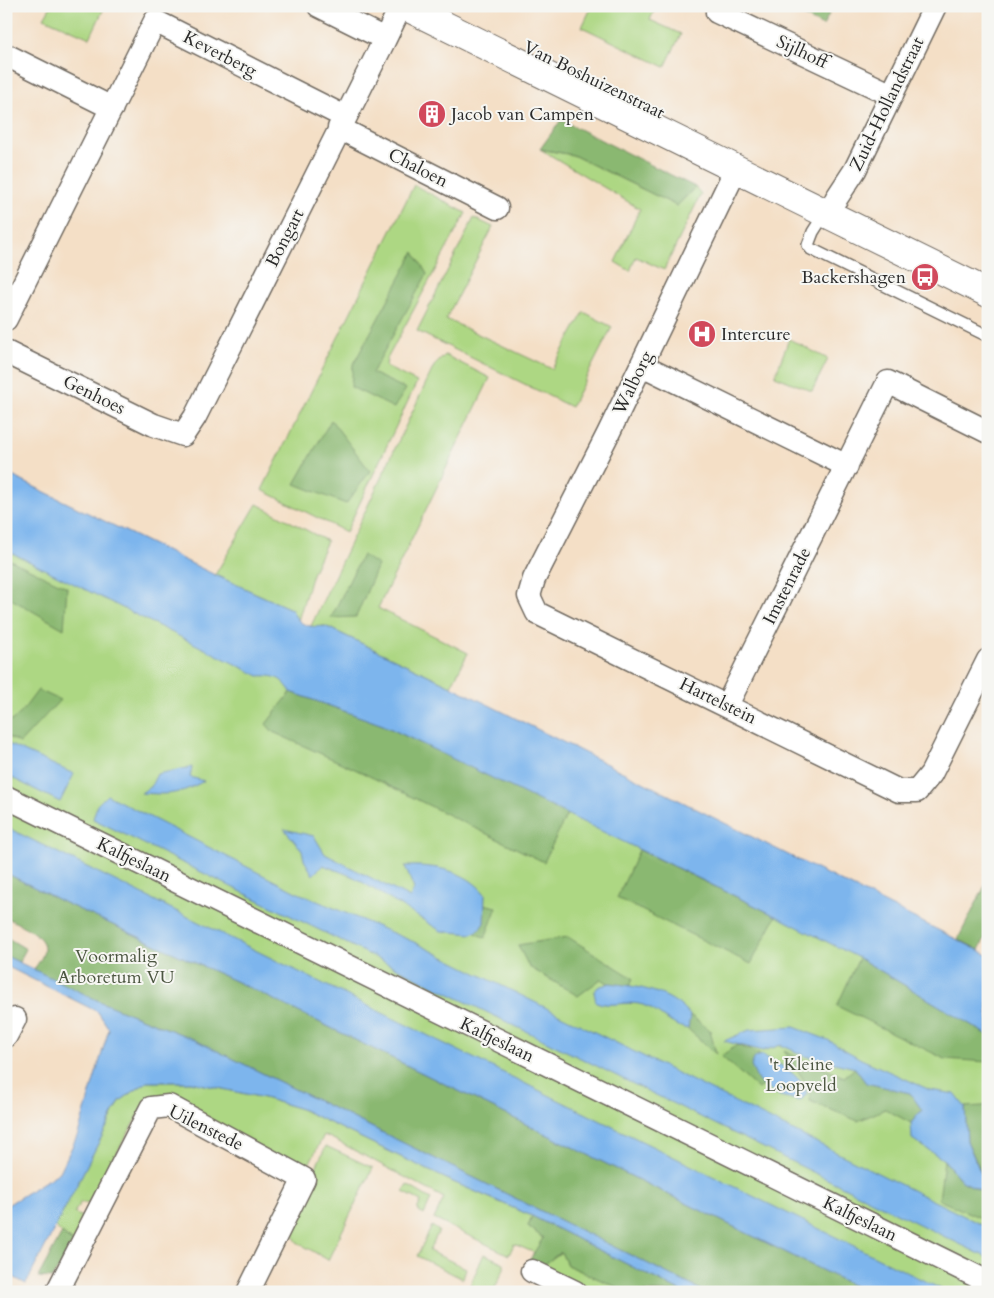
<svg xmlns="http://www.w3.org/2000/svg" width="994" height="1298" font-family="Cardo,serif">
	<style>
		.green { fill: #add783; stroke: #6c8157 }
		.forest { fill: #8ab871; stroke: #5a724e }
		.water { fill: #7db5ed; stroke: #54708c }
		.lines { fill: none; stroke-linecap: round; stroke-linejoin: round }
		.lane-casing { stroke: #716a61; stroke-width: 14 }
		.street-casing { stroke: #716a61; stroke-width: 25 }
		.secondary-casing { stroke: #716a61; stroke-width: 30 }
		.lane { stroke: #fff; stroke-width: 11 }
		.street { stroke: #fff; stroke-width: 22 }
		.secondary { stroke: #fff; stroke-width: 28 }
		.labels { text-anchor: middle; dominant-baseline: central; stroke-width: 4; stroke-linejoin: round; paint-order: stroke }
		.street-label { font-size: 18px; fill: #2b2b2b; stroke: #f6f6f2 }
		.poi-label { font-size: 18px; fill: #2b2b2b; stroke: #f6f6f2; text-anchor: start }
		.park-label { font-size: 18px; fill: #4c5641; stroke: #f6f6f2 }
	</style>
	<rect width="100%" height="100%" fill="#f6f6f2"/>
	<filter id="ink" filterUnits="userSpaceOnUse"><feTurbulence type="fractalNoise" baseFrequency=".02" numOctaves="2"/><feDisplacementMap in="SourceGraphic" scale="10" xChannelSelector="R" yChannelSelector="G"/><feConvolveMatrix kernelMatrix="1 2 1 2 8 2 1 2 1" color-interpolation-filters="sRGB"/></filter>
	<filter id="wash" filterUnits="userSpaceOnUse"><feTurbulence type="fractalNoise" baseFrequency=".0096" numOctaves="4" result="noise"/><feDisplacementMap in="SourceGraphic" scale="20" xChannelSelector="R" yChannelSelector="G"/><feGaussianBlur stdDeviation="1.12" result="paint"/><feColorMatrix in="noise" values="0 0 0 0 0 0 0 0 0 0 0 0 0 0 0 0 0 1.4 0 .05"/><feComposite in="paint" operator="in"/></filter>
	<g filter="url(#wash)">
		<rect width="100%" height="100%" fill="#f4dfc6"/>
		<path class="green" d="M51,6H105L90,38L44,18Z
			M592,6H656L650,20L681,34L665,67L582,27Z
			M540,149L573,155L677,206L695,187L701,194L664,270L636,257L630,271L615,262L640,209Z
			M414,185L466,213L387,359L386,367L417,382L346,532L262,490Z
			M474,218L493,227L446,319L552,369L584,312L612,327L571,407L417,331Z
			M789,339L828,359L812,391L775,376Z
			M445,355L490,378L378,608L468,653L451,686L325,626L310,628L434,366Z
			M257,504L327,541L312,574L298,621L291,609L215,575Z
			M6,544L372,716L988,1018V1292H943L6,831Z
			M147,1082H191L264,1098L301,1109L453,1182L532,1216L528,1226L543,1238L535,1253L514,1244L509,1255L434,1219L444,1198L335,1140L324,1135L306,1170L145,1103L88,1204L81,1202L74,1213L88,1220L75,1244L55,1227L120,1101Z
			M326,1146L373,1168L328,1260L297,1242L291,1232L295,1211Z
			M407,1185L431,1199L424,1215L417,1210L421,1201L403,1192Z
			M432,1226L439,1231L429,1251L466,1268L463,1279L417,1256Z
			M561,1252L567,1265L618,1287L616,1292H596L542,1266Z
			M484,1254L504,1263V1269L493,1292H467Z"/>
		<path class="forest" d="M784,6H833L823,26Z
			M561,120L695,187L677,206L573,155L540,149Z
			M414,252L427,274L372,373L406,389L394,408L351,387L353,365Z
			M331,420L370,471L346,504L295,484Z
			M362,555L378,565L356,617L331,618Z
			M6,558L67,587L64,629L6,596Z
			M38,690L60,700L20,743L6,736V725L20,714Z
			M291,692L383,725L567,814L544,862L359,771L273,732L266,724Z
			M639,850L776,916L751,964L617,898Z
			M6,873L65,903L248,987L866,1292H705L193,1039L103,1003L34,970C37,964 44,956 44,949C45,934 17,924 6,917Z
			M988,880V932L979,950L958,939Z
			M479,903L497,907L485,938L464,927Z
			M6,937L26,949L19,962L6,956Z
			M568,937L633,978L627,993L601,979L578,996L529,967L518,945Z
			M859,958L988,1035V1062L945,1059L837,1006Z
			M682,1009L710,1030L716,1054L679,1021Z
			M737,1045L758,1053L770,1083L758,1089L721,1056Z
			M784,1051L844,1077L855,1068L866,1083L911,1093L922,1110L911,1123L885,1109L858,1121L810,1101V1089Z
			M988,1104V1175L983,1176L967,1141L965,1107L983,1106Z
			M944,1160L962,1181L988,1194V1221L939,1200Z
			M532,1216L682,1292H628L567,1265L561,1252L542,1266L529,1261L543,1238L528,1226Z
			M62,1233L75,1244L52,1278L38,1277Z"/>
		<path class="water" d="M6,473L215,575L291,609C299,625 307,628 325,626L451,686L988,955V1035L859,958L776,916L383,725L291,692C282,678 275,675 259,676L6,550Z
			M6,743L74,774L60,802L6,775Z
			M192,767L190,777L204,781C178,795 170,795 141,793L151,786L157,774Z
			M107,795L296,892L414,942L988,1228V1258L93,819L97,805Z
			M6,827L947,1292H866L248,987L65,903L6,873Z
			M284,829L314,836L325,854L410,898L414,889L405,866C434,865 466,870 485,894L484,923L478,931L471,934L441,931L354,877L323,865L313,875L304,860L302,850Z
			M6,956L103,1003L193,1039L705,1292H682L532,1216L453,1182L301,1109L264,1098L191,1082H147L120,1101L26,1284L6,1273V1206L60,1172L78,1134L109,1029L98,1012L6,966Z
			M610,983C640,987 670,991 690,1015L688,1029C670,1026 659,1011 643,1005C627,1000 611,1008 596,1002L594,992L598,987Z
			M794,1027L828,1040L861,1059L930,1090L955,1094L965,1107L967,1141L982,1176L988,1175V1194L962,1181L944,1160L912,1139L911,1123L922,1110L910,1093L866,1083L855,1068L805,1056L781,1045L763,1051L724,1041L749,1030Z
			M762,1055C779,1064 802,1075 807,1094L800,1101L780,1096L765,1087L758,1081L751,1066L755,1057Z"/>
	</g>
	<g filter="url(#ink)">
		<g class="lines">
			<defs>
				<path id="lane" d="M825,213L813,232L808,245L811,249L988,336"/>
				<path id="street" d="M319,6L385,39L401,6
					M720,6L717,12L892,95
					M6,55L112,108
					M339,128L497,208
					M736,169L608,434L534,579L529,596L537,613L899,791H917L931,774L988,660
					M836,199L855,170L935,6
					M6,319L155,21L345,117
					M6,352L154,425L183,435L195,417L385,39
					M642,365L847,466
					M727,705L888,382L988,432
					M6,797L988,1282
					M6,1036L15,1019
					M532,1271L575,1292
					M57,1292L151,1108L169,1106L304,1179L248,1292"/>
				<path id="secondary" d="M405,6L988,293"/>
			</defs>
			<use href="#lane" class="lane-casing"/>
			<use href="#street" class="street-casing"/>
			<use href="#secondary" class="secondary-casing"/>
			<use href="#lane" class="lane"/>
			<use href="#street" class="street"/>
			<use href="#secondary" class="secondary"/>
		</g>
	</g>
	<defs>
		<symbol id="building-disc" viewBox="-11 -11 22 22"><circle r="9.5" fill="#d1495b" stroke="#f6f6f2"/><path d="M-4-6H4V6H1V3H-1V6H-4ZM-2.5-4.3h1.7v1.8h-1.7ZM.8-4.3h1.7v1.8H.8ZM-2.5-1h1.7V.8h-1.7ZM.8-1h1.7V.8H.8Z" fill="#fff"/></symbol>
		<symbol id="bus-disc" viewBox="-11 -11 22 22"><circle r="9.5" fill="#d1495b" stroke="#f6f6f2"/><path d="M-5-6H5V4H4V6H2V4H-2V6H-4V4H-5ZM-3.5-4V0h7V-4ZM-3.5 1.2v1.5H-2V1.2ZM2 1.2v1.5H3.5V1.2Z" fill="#fff"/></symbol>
		<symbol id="hospital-disc" viewBox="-11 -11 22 22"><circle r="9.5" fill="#d1495b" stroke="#f6f6f2"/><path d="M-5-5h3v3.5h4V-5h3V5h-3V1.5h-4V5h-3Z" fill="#fff"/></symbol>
	</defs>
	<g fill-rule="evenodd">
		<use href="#building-disc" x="416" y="98" width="32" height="32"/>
		<use href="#bus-disc" x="909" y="261" width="32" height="32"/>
		<use href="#hospital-disc" x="686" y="318" width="32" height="32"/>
	</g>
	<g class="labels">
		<g class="street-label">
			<text transform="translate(802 52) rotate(25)">Sijlhoff</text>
			<text transform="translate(220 54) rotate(27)">Keverberg</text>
			<text transform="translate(594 80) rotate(26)">Van Boshuizenstraat</text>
			<text transform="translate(887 104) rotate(-64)">Zuid-Hollandstraat</text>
			<text transform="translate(418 168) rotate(27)">Chaloen</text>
			<text transform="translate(285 238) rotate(-63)">Bongart</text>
			<text transform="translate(633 383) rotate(-64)">Walborg</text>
			<text transform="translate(94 395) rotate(26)">Genhoes</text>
			<text transform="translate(787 586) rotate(-63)">Imstenrade</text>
			<text transform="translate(718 701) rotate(26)">Hartelstein</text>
			<text transform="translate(134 860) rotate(26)">Kalfjeslaan</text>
			<text transform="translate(497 1040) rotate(26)">Kalfjeslaan</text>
			<text transform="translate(206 1128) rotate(26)">Uilenstede</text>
			<text transform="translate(860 1219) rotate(26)">Kalfjeslaan</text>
		</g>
		<g class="poi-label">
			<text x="451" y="114">Jacob van Campen</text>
			<text x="906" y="277" text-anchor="end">Backershagen</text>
			<text x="721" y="334">Intercure</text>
		</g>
		<g class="park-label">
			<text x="116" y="956">Voormalig<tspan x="116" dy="21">Arboretum VU</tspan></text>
			<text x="801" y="1064">'t Kleine<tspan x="801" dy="21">Loopveld</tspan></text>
		</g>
	</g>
	<rect width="994" height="1298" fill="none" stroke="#f6f6f2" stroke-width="25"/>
</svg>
